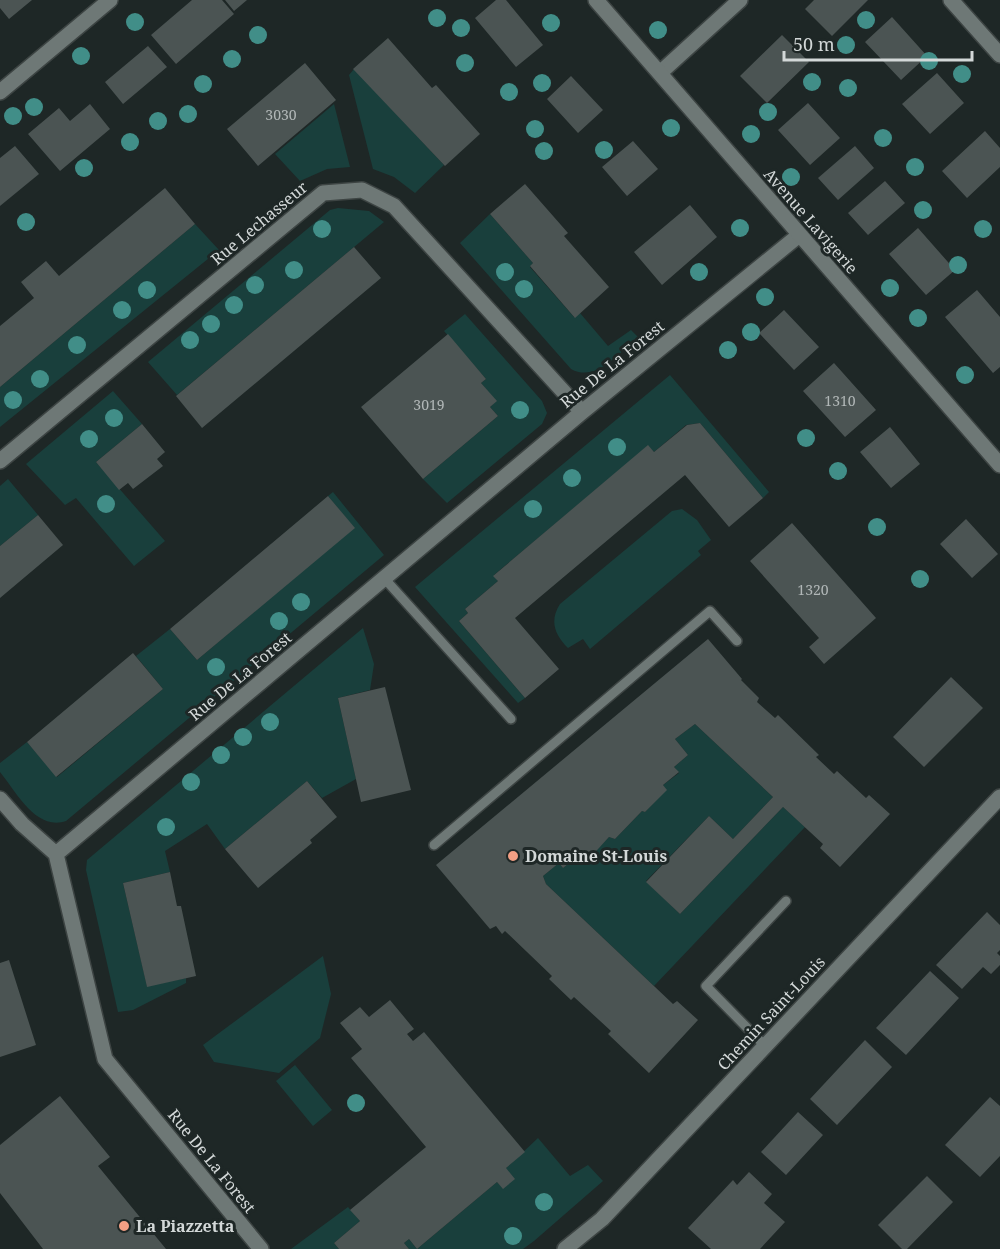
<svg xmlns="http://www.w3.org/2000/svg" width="1000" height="1249" font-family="'Noto Serif',serif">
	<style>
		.green { fill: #193f3c }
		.building { fill: #4b5453 }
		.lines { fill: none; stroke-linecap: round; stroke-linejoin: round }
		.service-casing { stroke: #3d4443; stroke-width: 12 }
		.minor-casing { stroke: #3d4443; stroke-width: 18 }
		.tertiary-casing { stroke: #3d4443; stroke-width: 18 }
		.service { stroke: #6e7876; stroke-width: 9 }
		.minor { stroke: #6e7876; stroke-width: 15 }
		.tertiary { stroke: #6e7876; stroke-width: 15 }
		.tree { fill: #418e88 }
		.poi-dot { fill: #f39f84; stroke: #1e2726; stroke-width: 2 }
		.labels { text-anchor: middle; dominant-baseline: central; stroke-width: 6; stroke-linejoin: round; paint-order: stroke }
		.number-label { font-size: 14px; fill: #b1b7b7 }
		.street-label { font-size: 16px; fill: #d3d8d8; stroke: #1e2726 }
		.poi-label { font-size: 16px; font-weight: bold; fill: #d3d8d8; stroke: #1e2726; text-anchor: start }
	</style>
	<rect width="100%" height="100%" fill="#1e2726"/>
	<path class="green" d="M354,69L444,165L415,193L394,177L373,169L349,75Z
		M334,104L350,167L327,169L300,181L275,154Z
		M338,208L369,211L384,222L177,395L148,362L330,210Z
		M490,214L533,263L530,267L574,317L580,313L608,346L631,330L638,337C619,353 596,383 571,369L460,243Z
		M195,224L219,250L0,427V387Z
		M465,314L542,401L547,413L542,424L447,503L423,479L498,416L490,407L496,401L481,383L486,379L444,331Z
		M670,375L769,492L763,498L700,423L686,425L654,452L648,446L494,575L498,581L465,609L468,613L459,621L525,698L518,703L415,587Z
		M113,391L142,424L96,462L165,541L134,566L76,498L65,505L26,464Z
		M8,479L38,515L0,546V486Z
		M333,492L384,555L66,821C36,831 17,793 0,772V763L27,742L57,777L163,689L136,656L170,629L197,660L354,528L328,496Z
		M682,509L697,520L711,540L698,551L701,555L590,649L583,639L568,648C555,635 549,621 560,604L672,511Z
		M363,628L374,664L370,690L338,698L356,779L322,798L307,781L225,849L207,824L165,851L170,872L123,883L147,986L186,978V983L133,1010L118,1012L86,870L87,860Z
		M695,724L773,797L733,839L709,816L646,881L680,914L783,807L805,827L654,986L546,884L543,876L559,863L563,868L582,853L589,858L609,837L615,839L642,811L645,812L666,790L663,785L679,773L674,767L688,755L675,739Z
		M323,956L331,994L320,1038L279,1073L214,1062L203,1045Z
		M295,1065L332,1110L313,1126L276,1081Z
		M538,1138L570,1176L588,1165L603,1181L534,1241L523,1249H409L404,1243L409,1239L417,1249L497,1182L503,1188L506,1168Z
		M348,1207L360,1221L334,1243L339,1249H291Z"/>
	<path class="building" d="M0,0H32L9,19L0,8Z
		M192,0H222L234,14L176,64L151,35Z
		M225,0H247L234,11Z
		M496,0H506L543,45L516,67L475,18Z
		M814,0H868L832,36L805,9Z
		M892,17L927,56L901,80L865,42Z
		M782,35L809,62L767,103L740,76Z
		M388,38L432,88L436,85L480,134L445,166L353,69Z
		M148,46L167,67L123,104L105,82Z
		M305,63L336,100L258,166L227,129Z
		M937,73L964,103L930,134L902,104Z
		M571,76L603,110L578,133L547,99Z
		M808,103L840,138L810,165L778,130Z
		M90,104L110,129L60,171L28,134L59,108L70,121Z
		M985,131L1000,148V167L967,198L942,171Z
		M633,141L658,169L627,196L602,167Z
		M15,146L39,174L0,206V158Z
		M855,146L874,168L838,200L818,178Z
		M885,181L905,203L868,235L848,213Z
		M525,184L568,233L564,236L609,287L575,318L530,266L533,263L490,214Z
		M165,188L195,224L0,387V326L34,298L21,282L46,261L59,276Z
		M690,205L717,237L662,285L634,252Z
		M918,228L955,270L926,295L889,254Z
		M354,247L381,278L202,428L176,396Z
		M977,290L1000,317V367L993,373L945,317Z
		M784,310L819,347L794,370L759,333Z
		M448,334L486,379L481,383L497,401L490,407L498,416L423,479L361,407Z
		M834,363L876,410L845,437L803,391Z
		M700,423L763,498L729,527L685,475L515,618L559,669L525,698L459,621L468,613L465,609L498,581L493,576L648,445L654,452L687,425Z
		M142,424L165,452L157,459L163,466L133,489L128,483L119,490L96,462Z
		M890,427L920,464L891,488L860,452Z
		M328,496L355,528L197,660L170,629Z
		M38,515L63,545L0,598V546Z
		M966,519L998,554L972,578L940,544Z
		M792,523L876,618L824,664L809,647L819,638L750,561Z
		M708,639L742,679L741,680L759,698L757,702L775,718L778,715L819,755L816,757L834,774L837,771L866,798L869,795L890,814L840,867L820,848L823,844L783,807L680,914L646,882L709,816L733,839L773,797L695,724L675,739L688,755L674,767L679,772L663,785L667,790L645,812L642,811L615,839L609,837L589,859L582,853L563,868L559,863L543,876L546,884L673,1004L677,1001L698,1020L649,1073L608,1034L611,1031L574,997L571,1000L549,979L552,976L505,931L502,934L496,926L490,929L436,865Z
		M133,653L163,689L56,777L27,742Z
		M951,677L983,708L924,767L893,737Z
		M385,687L411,790L361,802L338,698Z
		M307,781L337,817L310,840L312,843L258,888L225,849Z
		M170,872L177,906H181L196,976L147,987L123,883Z
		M987,912L1000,925V950L997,953L1000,956V965L991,974L983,967L962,989L936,965Z
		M9,960L36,1045L0,1057V963Z
		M930,971L959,998L906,1055L876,1028Z
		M390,1000L414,1029L407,1034L413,1041L424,1032L525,1152L506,1168L515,1179L503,1189L497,1182L417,1249L409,1239L404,1243L409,1249H339L334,1243L360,1221L350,1210L426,1147L351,1058L362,1049L340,1023L360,1007L369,1017Z
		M865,1040L892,1067L837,1125L810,1099Z
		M60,1096L110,1157L98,1166L166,1249H43L0,1193V1145Z
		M990,1097L1000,1106V1156L980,1177L945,1145Z
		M798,1112L823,1135L786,1175L761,1152Z
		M749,1172L772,1194L764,1203L785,1222L760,1249H711L688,1228L733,1180L737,1185Z
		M927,1176L953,1202L907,1249H902L878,1225Z"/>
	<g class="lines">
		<defs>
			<path id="service" d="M384,578L511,719
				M434,845L710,611L737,641
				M765,1046L706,986L786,901"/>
			<path id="minor" d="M951,0L1000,55
				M661,72L740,0
				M0,92L110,0
				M0,461L323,193L362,190L394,206L582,412
				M0,799L22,824L56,854
				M56,854L582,412L798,236
				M56,854L105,1059L261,1249"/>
			<path id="tertiary" d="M596,0L1000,465
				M565,1249L602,1219L1000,797"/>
		</defs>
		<use href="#service" class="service-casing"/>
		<use href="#minor" class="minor-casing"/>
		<use href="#tertiary" class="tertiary-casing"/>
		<use href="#service" class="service"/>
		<use href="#minor" class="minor"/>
		<use href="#tertiary" class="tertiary"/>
	</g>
	<g class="tree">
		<circle cx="437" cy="18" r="9"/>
		<circle cx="866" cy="20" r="9"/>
		<circle cx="135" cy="22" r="9"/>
		<circle cx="551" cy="23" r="9"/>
		<circle cx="461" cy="28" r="9"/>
		<circle cx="658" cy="30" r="9"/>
		<circle cx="258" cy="35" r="9"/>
		<circle cx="846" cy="45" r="9"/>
		<circle cx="81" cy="56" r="9"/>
		<circle cx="232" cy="59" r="9"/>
		<circle cx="929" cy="61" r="9"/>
		<circle cx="465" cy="63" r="9"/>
		<circle cx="962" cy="74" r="9"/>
		<circle cx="812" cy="82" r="9"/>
		<circle cx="542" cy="83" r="9"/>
		<circle cx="203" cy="84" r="9"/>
		<circle cx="848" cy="88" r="9"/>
		<circle cx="509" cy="92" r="9"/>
		<circle cx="34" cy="107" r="9"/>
		<circle cx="768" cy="112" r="9"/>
		<circle cx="188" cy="114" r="9"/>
		<circle cx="13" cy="116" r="9"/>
		<circle cx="158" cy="121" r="9"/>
		<circle cx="671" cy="128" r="9"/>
		<circle cx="535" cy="129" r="9"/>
		<circle cx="751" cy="134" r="9"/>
		<circle cx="883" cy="138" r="9"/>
		<circle cx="130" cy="142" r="9"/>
		<circle cx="604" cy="150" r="9"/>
		<circle cx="544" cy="151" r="9"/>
		<circle cx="915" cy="167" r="9"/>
		<circle cx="84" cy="168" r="9"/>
		<circle cx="791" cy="177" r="9"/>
		<circle cx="923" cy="210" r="9"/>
		<circle cx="26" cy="222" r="9"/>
		<circle cx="740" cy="228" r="9"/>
		<circle cx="322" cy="229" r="9"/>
		<circle cx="983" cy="229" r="9"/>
		<circle cx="958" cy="265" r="9"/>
		<circle cx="294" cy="270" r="9"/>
		<circle cx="505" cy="272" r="9"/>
		<circle cx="699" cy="272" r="9"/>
		<circle cx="255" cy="285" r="9"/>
		<circle cx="890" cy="288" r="9"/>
		<circle cx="524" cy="289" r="9"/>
		<circle cx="147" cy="290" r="9"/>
		<circle cx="765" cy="297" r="9"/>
		<circle cx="234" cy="305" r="9"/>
		<circle cx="122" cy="310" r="9"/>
		<circle cx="918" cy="318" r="9"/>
		<circle cx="211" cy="324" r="9"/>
		<circle cx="751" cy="332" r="9"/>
		<circle cx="190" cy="340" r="9"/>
		<circle cx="77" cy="345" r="9"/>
		<circle cx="728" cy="350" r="9"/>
		<circle cx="965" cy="375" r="9"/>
		<circle cx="40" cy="379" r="9"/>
		<circle cx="13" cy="400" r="9"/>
		<circle cx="520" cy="410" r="9"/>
		<circle cx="114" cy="418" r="9"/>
		<circle cx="806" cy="438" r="9"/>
		<circle cx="89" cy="439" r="9"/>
		<circle cx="617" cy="447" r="9"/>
		<circle cx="838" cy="471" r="9"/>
		<circle cx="572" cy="478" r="9"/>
		<circle cx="106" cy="504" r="9"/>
		<circle cx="533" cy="509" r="9"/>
		<circle cx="877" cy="527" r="9"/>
		<circle cx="920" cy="579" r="9"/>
		<circle cx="301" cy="602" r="9"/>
		<circle cx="279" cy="621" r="9"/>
		<circle cx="216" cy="667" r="9"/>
		<circle cx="270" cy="722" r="9"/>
		<circle cx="243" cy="737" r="9"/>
		<circle cx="221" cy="755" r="9"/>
		<circle cx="191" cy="782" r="9"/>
		<circle cx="166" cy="827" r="9"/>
		<circle cx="356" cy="1103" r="9"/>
		<circle cx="544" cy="1202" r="9"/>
		<circle cx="513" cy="1236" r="9"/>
	</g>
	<g class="poi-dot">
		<circle cx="513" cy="856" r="6"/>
		<circle cx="124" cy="1226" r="6"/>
	</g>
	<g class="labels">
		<g class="number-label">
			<text x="281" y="114">3030</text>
			<text x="840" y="400">1310</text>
			<text x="429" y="404">3019</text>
			<text x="813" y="589">1320</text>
		</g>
		<g class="street-label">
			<text transform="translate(811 221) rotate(49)">Avenue Lavigerie</text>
			<text transform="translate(259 223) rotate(-40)">Rue Lechasseur</text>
			<text transform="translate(612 364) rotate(-39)">Rue De La Forest</text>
			<text transform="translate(240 676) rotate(-40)">Rue De La Forest</text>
			<text transform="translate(771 1013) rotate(-47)">Chemin Saint-Louis</text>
			<text transform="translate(212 1161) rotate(51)">Rue De La Forest</text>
		</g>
		<g class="poi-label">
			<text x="525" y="856">Domaine St-Louis</text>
			<text x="136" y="1226">La Piazzetta</text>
		</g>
	</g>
	<path d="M784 51v9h188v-9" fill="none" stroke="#d3d8d8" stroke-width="3"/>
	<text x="793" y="51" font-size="18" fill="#d3d8d8" stroke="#1e2726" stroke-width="4.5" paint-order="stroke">50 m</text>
</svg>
